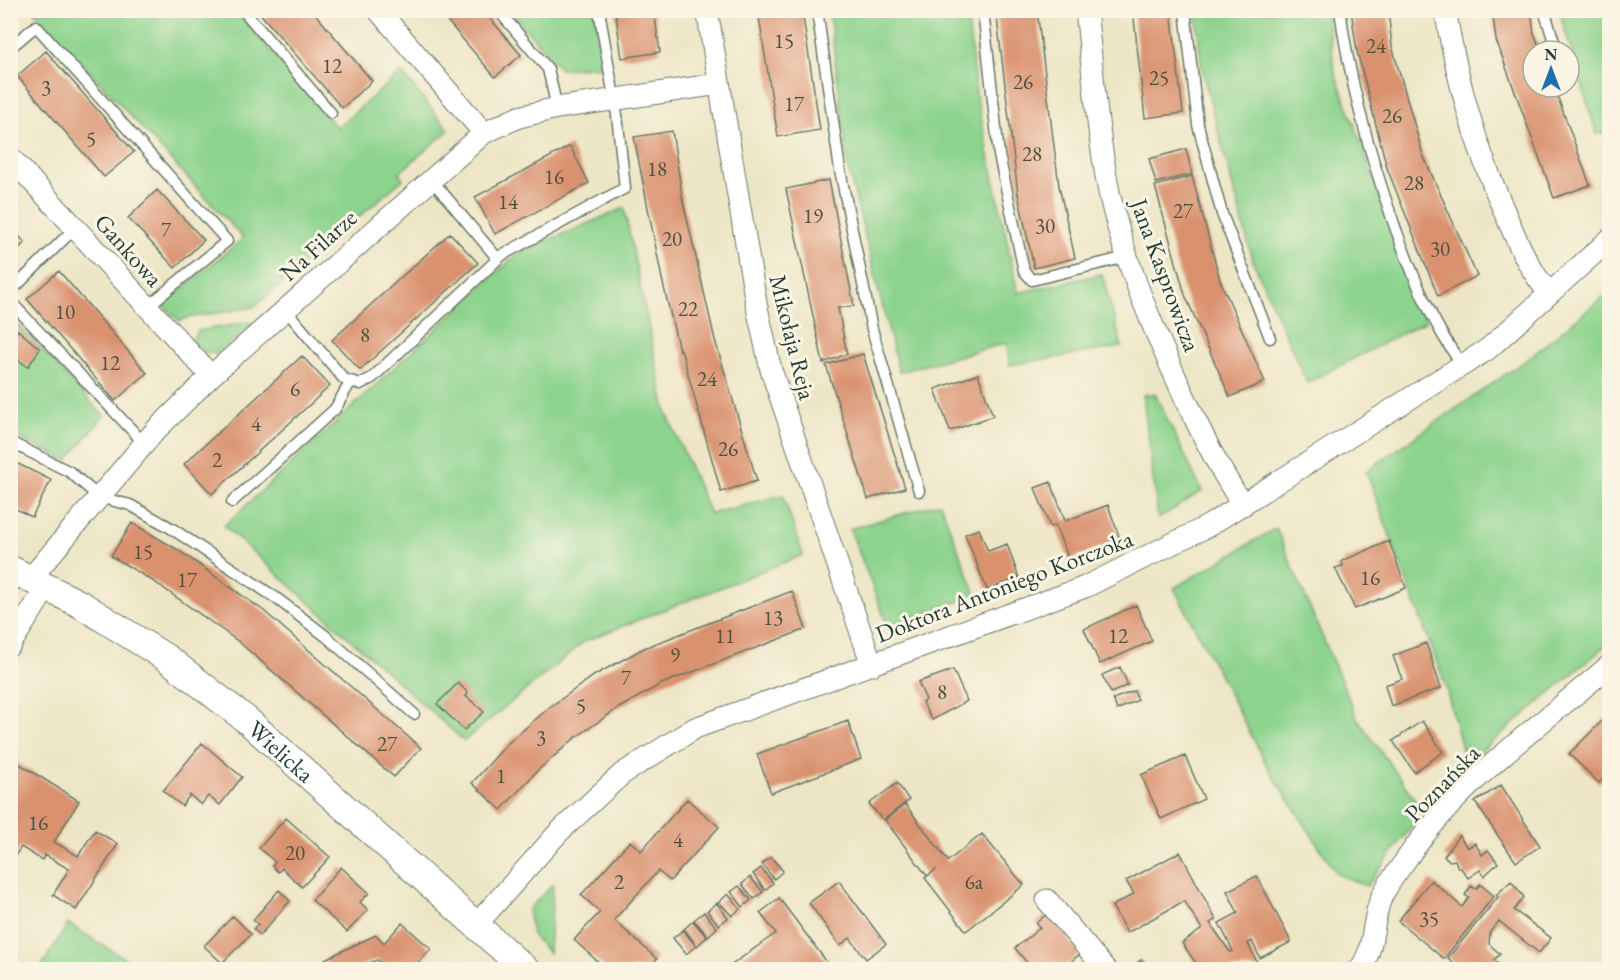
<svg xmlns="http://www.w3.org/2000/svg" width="1620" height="980" font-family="'EB Garamond',serif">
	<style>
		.green { fill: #8cd38d; stroke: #568860; stroke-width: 1.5 }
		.building { fill: #d9916e }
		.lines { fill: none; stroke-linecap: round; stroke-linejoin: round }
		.service-casing { stroke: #677867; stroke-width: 13 }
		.minor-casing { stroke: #677867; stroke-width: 23 }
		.tertiary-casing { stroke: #677867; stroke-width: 29 }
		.service { stroke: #fff; stroke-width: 10 }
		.minor { stroke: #fff; stroke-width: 21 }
		.tertiary { stroke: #fff; stroke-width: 27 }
		.labels { text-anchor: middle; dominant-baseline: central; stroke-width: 6; stroke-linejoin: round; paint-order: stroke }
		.number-label { font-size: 21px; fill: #4e5242 }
		.street-label { font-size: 24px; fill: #1f3d34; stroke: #fcf5e5 }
	</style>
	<rect width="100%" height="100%" fill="#fcf5e5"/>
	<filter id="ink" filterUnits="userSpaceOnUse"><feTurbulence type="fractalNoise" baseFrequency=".0167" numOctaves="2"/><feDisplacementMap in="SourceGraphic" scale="12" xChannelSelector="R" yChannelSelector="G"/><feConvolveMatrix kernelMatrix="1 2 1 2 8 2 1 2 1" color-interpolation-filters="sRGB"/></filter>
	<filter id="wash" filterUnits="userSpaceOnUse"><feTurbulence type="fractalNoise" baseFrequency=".008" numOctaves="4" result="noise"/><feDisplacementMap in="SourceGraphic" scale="24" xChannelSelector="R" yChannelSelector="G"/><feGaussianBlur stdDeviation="1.35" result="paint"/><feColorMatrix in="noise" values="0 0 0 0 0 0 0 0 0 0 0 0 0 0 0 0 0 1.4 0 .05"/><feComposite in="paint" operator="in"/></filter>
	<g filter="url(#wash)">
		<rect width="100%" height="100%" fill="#ede6c6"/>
		<path class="green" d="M34,11H236L337,128L401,72L449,130L399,173L403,179L254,307L186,318L179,321L163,305L243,238Z
			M510,11H595L603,66L560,69Z
			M829,11H967L976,94L1018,293L1102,274L1122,347L1010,365L1006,343L899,372L849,172Z
			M1196,11H1326L1335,72L1426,321L1307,383L1253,261L1202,71Z
			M1559,11H1609V132L1597,134Z
			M624,208L666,411L710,514L783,495L803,555L585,641L464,741L224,526L517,254Z
			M1609,292V643L1466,764L1445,684L1366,471L1529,358Z
			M10,316L104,416L67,461L11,434Z
			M250,322L253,324L216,354L205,352L191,342L198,331Z
			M1155,394L1202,491L1158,519L1143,395Z
			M940,503L976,595L888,627L850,529Z
			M1276,528L1357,718L1423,811L1367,886L1337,874L1270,771L1174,588Z
			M553,884L549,953L532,935L528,910Z
			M68,924L129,961L123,969H40Z"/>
		<g id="blocks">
			<path class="building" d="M257,10H312L372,81L342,108Z
				M438,10H483L521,55L495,77Z
				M615,10H654L660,52L622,58Z
				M802,10L820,130L778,137L759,17Z
				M996,10H1037L1059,186L1075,258L1034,268L1018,194Z
				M1133,10H1171L1183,113L1145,118Z
				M1351,10H1388L1392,46L1423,155L1477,276L1438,296L1387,168L1357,51Z
				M1492,10H1531L1534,33L1541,51H1533V87H1554L1590,185L1554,198L1496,40Z
				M46,51L134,152L104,177L17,76Z
				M672,131L683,201L715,340L757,481L721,492L681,349L679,350L662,279L634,137Z
				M570,146L589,183L495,234L475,197Z
				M1186,149L1192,174L1156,183L1149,159Z
				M1192,176L1220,280L1265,382L1230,397L1185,295L1155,186Z
				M829,180L854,306L838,308L847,354L823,363L786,189Z
				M157,190L204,240L175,268L128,218Z
				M10,226L25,243L10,255Z
				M450,233L478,263L360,370L332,340Z
				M59,271L147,373L115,401L27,299Z
				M18,330L40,349L28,367L17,359L15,363L10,360V341Z
				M863,354L905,488L868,499L826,365Z
				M302,356L330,386L212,494L184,464Z
				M978,374L993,416L950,431L935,389Z
				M10,460L51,480L32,517L10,506Z
				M1051,482L1065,521L1108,505L1120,539L1069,560L1055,525L1050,527L1035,488Z
				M132,523L178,550L264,611L421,748L394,777L239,642L156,583L111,556Z
				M979,529L988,551L1007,544L1019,578L987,590L965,534Z
				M1389,541L1406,588L1355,609L1335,568L1343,566L1342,561Z
				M792,591L806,629L661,684L617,709L575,738L536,772L501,810L472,783L508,743L550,707L595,675L644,648Z
				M1136,605L1152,641L1100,664L1084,629Z
				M1426,643L1441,688L1391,706L1385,685L1402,679L1393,656Z
				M1120,667L1128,685L1111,693L1102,675Z
				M953,670L967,701L932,720L922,702L926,700L918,682Z
				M458,683L468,693L466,696L484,712L464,730L437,704Z
				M1134,691L1138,700L1117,710L1113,699Z
				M1610,713V772L1599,783L1569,754Z
				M848,721L861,759L771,793L757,754Z
				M1422,721L1443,752L1414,772L1393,741Z
				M202,743L242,777L220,805L208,796L201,805L190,795L182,806L163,791Z
				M1185,756L1204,799L1161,819L1141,775Z
				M10,758L79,801L54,842L78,856L95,830L118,844L76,910L53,895L69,869L45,855L42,860L21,847L10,863Z
				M897,783L909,800L883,820L869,804Z
				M1501,785L1540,846L1516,862L1475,802Z
				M687,799L719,827L670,881L658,871L614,920L657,959L647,969H606L574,940L600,912L581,895L630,841L641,851Z
				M905,804L948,861L982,834L1024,885L966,931L925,878L937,869L927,876L885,820Z
				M286,818L330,857L302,887L282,868L278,872L272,866L275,862L259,848Z
				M1459,835L1467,848L1475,843L1482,855L1488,850L1498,863L1484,876L1480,870L1468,878L1461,868H1458L1455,860L1450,861L1444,856Z
				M1180,852L1216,920L1210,923L1230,952L1233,951L1219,923L1238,913L1227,891L1257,876L1291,942L1260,958L1252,941L1248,944L1260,968L1257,969H1200L1182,943L1202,929L1184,901L1127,933L1112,906L1134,894L1126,881Z
				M771,857L783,871L774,879L762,864Z
				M341,867L369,893L360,902L368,910L347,932L312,900Z
				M761,868L773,883L765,890L753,874Z
				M750,877L763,892L754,899L742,884Z
				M1431,880L1462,907L1469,898L1465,895L1471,886L1476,889L1480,884L1494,896L1444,959L1398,921Z
				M839,881L886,944L866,959L850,938L840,946L809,903Z
				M1511,881L1524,897L1514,910L1551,938L1539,953L1499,921L1490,932L1489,944L1500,954L1494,960L1504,969H1460L1448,958L1498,897L1496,895Z
				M739,886L751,900L743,907L731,892Z
				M279,890L290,901L260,935L253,929L258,924L253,920Z
				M728,894L740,909L732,916L719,902Z
				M779,898L832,969H726L776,933L760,913Z
				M717,903L728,918L719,925L707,911Z
				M704,912L717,928L708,936L694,920Z
				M1048,913L1080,954L1062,969H1032L1015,948L1040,928L1036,923Z
				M233,916L251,934L222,963L204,946Z
				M693,921L707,937L697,946L684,929Z
				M402,923L431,949L412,969H382L385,966L377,960L354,969H329L325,959L376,935L384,943Z
				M683,930L696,946L686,954L673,938Z
				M1141,960L1148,969H1129Z"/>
		</g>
	</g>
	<g filter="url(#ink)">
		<use href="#blocks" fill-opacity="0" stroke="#677867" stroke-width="1.5"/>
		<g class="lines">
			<defs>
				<path id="service" d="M243,10L331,113
					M498,10L548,69L557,108
					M817,10L840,170L872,329L919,491
					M983,10L999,155L1024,271L1032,280L1127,257
					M1185,10L1198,125L1222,214L1270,338
					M1340,10C1350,85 1370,156 1395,227C1413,276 1431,322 1462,365
					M1544,10L1557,51
					M10,48L36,26L227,241L147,307
					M431,179L498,259
					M10,292L75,228
					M10,301L145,444
					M285,309L344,379L360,384L372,378L502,255L625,188L617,115L599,10
					M10,442L70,472L99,497L130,505L171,528L276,598L327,637L414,714
					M232,502L335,409L351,381"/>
				<path id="minor" d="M378,10L484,133
					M707,10L756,303L771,370L872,665
					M1086,10C1093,71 1097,132 1109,192C1123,256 1148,316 1175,376C1195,420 1216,465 1243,505
					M1445,10C1458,84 1475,145 1505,213C1518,243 1528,268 1549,293
					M10,157L211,376
					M30,579L155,431L211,376L484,133L519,117L557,108L719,84
					M10,645L47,587
					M1047,900L1106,970
					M476,925L559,832L622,774L695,728L1085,587L1208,526L1488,349L1610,239
					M1359,970C1376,950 1371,919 1382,896C1389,881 1401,867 1410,854C1462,780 1542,724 1610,665"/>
				<g id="tertiary">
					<path id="s1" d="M10,569L80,604L168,659L248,721L526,970"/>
				</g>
			</defs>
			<use href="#service" class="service-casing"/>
			<use href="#minor" class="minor-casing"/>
			<use href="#tertiary" class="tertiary-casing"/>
			<use href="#service" class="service"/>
			<use href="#minor" class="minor"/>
			<use href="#tertiary" class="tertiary"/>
		</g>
	</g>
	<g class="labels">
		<g class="number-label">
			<text x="784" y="40">15</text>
			<text x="1376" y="45">24</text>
			<text x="332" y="65">12</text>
			<text x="1159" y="77">25</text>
			<text x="1023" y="81">26</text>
			<text x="46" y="87">3</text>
			<text x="794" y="103">17</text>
			<text x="1392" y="115">26</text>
			<text x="91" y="138">5</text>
			<text x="1032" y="153">28</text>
			<text x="657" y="168">18</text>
			<text x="554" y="176">16</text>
			<text x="1414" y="182">28</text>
			<text x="508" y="201">14</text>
			<text x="1183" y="210">27</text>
			<text x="813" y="215">19</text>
			<text x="1045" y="225">30</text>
			<text x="166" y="229">7</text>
			<text x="672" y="238">20</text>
			<text x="1440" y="248">30</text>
			<text x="688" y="308">22</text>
			<text x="65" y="311">10</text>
			<text x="365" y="334">8</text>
			<text x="110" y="362">12</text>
			<text x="707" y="378">24</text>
			<text x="295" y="388">6</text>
			<text x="256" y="423">4</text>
			<text x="728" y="448">26</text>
			<text x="217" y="459">2</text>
			<text x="143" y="551">15</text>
			<text x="1370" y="577">16</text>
			<text x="187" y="579">17</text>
			<text x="773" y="617">13</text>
			<text x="725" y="635">11</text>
			<text x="1118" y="635">12</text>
			<text x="675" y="654">9</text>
			<text x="626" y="677">7</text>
			<text x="942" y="691">8</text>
			<text x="581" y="705">5</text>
			<text x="541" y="737">3</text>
			<text x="387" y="743">27</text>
			<text x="501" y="775">1</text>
			<text x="38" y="822">16</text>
			<text x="678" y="839">4</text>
			<text x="295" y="852">20</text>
			<text x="619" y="881">2</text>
			<text x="974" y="881">6a</text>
			<text x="1429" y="918">35</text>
		</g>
		<g class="street-label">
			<text transform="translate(318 245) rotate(-42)">Na Filarze</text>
			<text transform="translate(129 250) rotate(48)">Gankowa</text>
			<text transform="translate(1166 275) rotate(70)">Jana Kasprowicza</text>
			<text transform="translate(793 337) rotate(76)">Mikołaja Reja</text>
			<text transform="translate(1004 586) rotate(-21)">Doktora Antoniego Korczoka</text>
			<text stroke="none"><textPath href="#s1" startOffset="328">Wielicka</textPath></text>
			<text transform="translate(1442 783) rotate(-46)">Poznańska</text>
		</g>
	</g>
	<rect width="1620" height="980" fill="none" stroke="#fcf5e5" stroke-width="36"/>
	<g transform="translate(1551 69)"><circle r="28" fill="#fcf5e5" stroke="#a4ab9e" stroke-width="1.5"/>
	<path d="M0-4.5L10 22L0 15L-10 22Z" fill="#1f6fb2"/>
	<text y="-9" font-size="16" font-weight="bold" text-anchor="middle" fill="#1f3d34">N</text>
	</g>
</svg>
